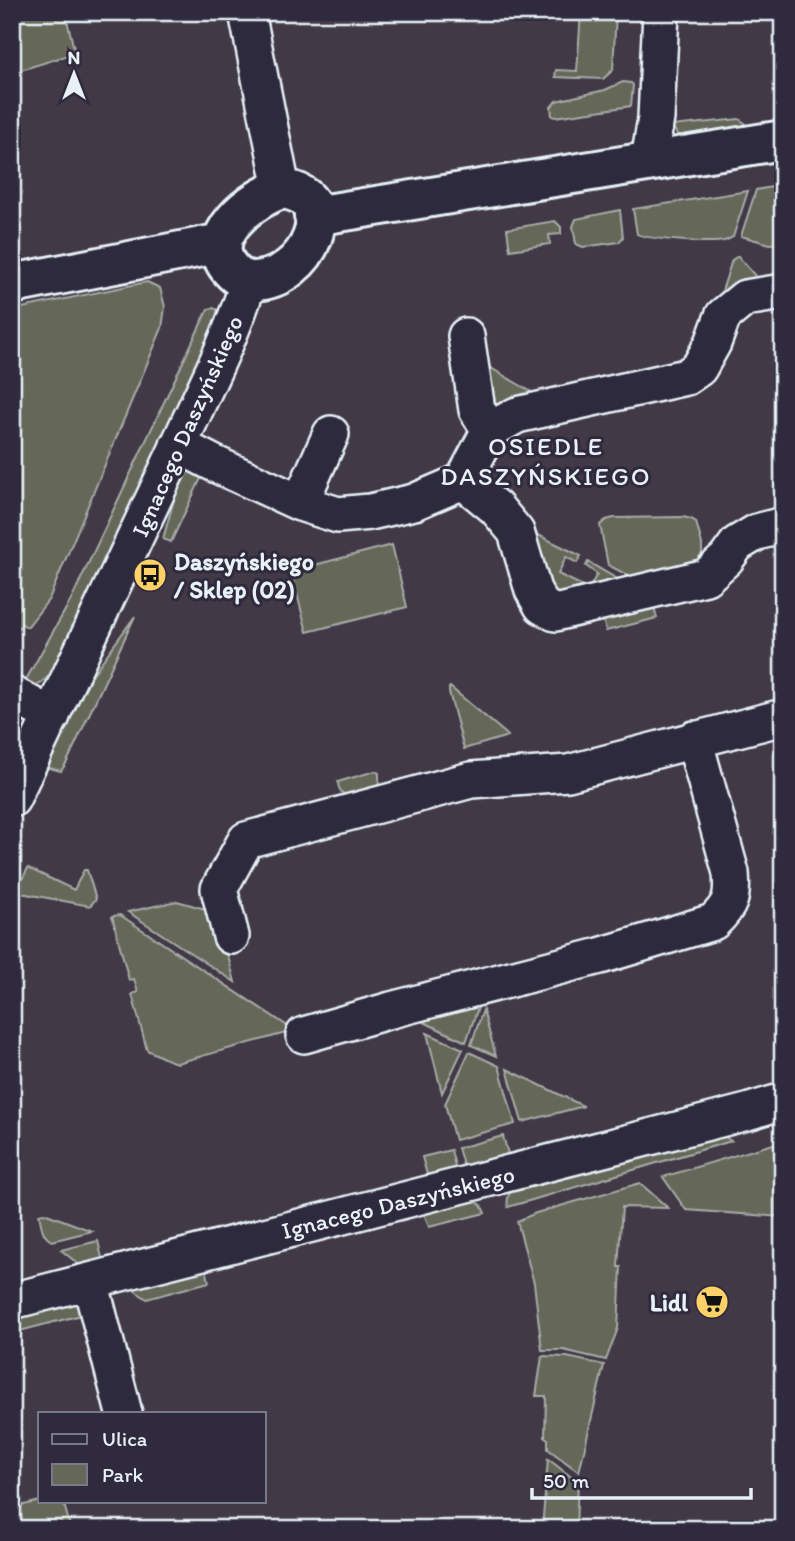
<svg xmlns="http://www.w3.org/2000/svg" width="795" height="1541" font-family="Itim,sans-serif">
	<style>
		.green { fill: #656759; stroke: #a6aca8; stroke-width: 2 }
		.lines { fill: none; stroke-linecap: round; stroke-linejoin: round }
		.street-casing { stroke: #e8f1f8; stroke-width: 40 }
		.secondary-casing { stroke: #e8f1f8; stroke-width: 44 }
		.street { stroke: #2f2a3d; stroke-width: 35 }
		.secondary { stroke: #2f2a3d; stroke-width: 38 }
		.labels { text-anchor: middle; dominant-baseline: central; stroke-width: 6; stroke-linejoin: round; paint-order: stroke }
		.street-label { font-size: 24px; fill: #e8f1f8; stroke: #2f2a3d }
		.poi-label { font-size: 24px; font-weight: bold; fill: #e8f1f8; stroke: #2f2a3d; text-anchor: start }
		.neighbourhood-label { font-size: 26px; letter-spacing: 2px; fill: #e8f1f8; stroke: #2f2a3d }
	</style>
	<rect width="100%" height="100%" fill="#423946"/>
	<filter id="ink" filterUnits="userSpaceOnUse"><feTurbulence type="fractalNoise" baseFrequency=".0143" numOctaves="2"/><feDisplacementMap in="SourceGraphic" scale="14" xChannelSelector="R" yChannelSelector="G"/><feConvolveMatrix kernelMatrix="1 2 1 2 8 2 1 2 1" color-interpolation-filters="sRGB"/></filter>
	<g filter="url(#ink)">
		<path class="green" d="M12,12H65L75,53L12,73Z
			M581,12H616L613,70L603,79L555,77L556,70L577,71Z
			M623,82L631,83L633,85L631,106L555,117L552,116L551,107L556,101L605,90Z
			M739,119L745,123L746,132L691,141L677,134L672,126Z
			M783,185V247L777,243L770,244L741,236L756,190Z
			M748,191L733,237C730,238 727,241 723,241C712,244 646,239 637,234L633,209Z
			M620,210L623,237L619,242L583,247L576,244L573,226L576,219Z
			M555,221L561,227V234L549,235L550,244L510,250L507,229Z
			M738,256L757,278V281L722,302L721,294L732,260Z
			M147,282L160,288L165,307L162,328L49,599L28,626L27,627L22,624L19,628L12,624V310Z
			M213,308L221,311L53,672C44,681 36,689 23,685L72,598L205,315L208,309Z
			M479,361L535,394L490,405Z
			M191,468L203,474L171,542L163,539L182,471Z
			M683,517L691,519L696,522L702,544V553L696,563L631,577L608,565L600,525L606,520L614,518Z
			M526,529L581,556L577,563L566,557L558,574L589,589L597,574L586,566L588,562L629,586L551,596Z
			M392,545L407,607L307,632L291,571Z
			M652,599L657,618L606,631L601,612Z
			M135,616L67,762L61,771L46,767L82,689Z
			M450,687L505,733L508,736L464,749L449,692V688Z
			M375,771L379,773V782L377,789L352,799C344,795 338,791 338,782L341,781Z
			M28,868L74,890L84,870H87L96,899L90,906L21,893L17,889Z
			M177,901L216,912L235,982L128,912Z
			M120,915L292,1029L293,1031L177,1063L168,1060L147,1050L132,994L138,992L134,979L129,980L112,916Z
			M480,1002L466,1042L407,1014Z
			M483,1010L496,1056L471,1045Z
			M427,1033L463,1049L442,1093Z
			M469,1052L499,1066L515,1124L455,1140L445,1104Z
			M507,1069L583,1106H584L522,1122Z
			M712,1135L724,1136L731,1141L532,1200L508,1207C506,1198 510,1192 514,1185Z
			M503,1136L508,1154L507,1157L464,1168L458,1148Z
			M783,1141V1217L686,1210L663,1177Z
			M451,1150L456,1170L428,1178L422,1157Z
			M640,1183L668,1208L622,1207L618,1267H621L618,1328L606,1360L563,1350H542L534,1283L517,1221L536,1213Z
			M470,1198L481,1205L485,1213L429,1227L425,1216L426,1211Z
			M44,1213L92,1231L52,1241C42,1237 41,1224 39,1214Z
			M98,1241L103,1262L82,1267L61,1250Z
			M206,1268L209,1282L147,1299L135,1291L133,1282Z
			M69,1300L81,1307L85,1314L12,1333V1313Z
			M542,1356L567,1357L604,1365L579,1472L548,1449V1439L545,1437L546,1396H536Z
			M548,1459L578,1482L576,1529H542Z
			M40,1501H63L71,1529H12V1508Z"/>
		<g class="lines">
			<defs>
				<path id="street" d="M247,12L282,189
					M649,161L656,118L661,12
					M783,292L745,298L723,316L713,343L699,368L686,377L517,415L490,430L463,481L496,508L516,532L533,590L542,606L555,613L706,577L726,559L737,544L757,532L783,525
					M466,336L477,410L490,430
					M178,445L215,464L300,503L331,434
					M300,503L338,515L370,512L414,502L463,481
					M12,694L52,716
					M12,799C66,682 122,568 176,451C201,395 231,339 249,280
					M231,936L219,889L246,840L471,780L568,773L783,717
					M304,1035L391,1010L600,956L713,922C731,905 733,897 731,873L694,739
					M90,1281L124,1413
					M12,1301L747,1112L783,1101"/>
				<path id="secondary" d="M282,189C345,196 309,280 254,281C245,281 237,277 231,270C200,237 254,197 282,189Z
					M314,216L783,140
					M12,284L222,243"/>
			</defs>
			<use href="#street" class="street-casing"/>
			<use href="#secondary" class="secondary-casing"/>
			<use href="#street" class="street"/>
			<use href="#secondary" class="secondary"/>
		</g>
	</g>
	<defs>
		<symbol id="bus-disc" viewBox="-11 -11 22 22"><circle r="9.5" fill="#ffd166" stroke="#2f2a3d"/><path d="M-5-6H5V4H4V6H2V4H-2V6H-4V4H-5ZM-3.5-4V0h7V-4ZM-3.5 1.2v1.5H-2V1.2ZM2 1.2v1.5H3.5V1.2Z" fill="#111"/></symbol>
		<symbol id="supermarket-disc" viewBox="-11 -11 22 22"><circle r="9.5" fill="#ffd166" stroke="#2f2a3d"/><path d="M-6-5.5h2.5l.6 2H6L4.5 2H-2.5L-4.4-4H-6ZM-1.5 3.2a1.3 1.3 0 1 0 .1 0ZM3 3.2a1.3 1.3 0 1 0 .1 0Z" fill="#111"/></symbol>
	</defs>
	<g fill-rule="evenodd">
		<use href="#bus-disc" x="131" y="556" width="38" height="38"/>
		<use href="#supermarket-disc" x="693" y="1283" width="38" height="38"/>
	</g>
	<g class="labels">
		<g class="street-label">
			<text transform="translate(187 426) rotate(-66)">Ignacego Daszyńskiego</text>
			<text transform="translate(398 1202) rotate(-14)">Ignacego Daszyńskiego</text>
		</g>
		<g class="poi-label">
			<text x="174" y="561">Daszyńskiego<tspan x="174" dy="28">/ Sklep (02)</tspan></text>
			<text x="688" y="1302" text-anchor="end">Lidl</text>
		</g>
		<g class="neighbourhood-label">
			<text x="546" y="446">OSIEDLE<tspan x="546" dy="30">DASZYŃSKIEGO</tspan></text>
		</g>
	</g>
	<rect width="795" height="1541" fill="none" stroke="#2f2a3d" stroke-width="42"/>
	<rect x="21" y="21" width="753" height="1499" fill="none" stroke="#e8f1f8" stroke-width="2.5" filter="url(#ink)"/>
	<rect x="38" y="1412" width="228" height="91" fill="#2f2a3d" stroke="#797a88" stroke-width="2"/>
	<rect x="52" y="1434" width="35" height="10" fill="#2f2a3d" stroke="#797a88" stroke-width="2"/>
	<text x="102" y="1446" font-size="21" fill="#e8f1f8">Ulica</text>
	<rect x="52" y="1464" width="35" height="21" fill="#656759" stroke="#797a88" stroke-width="2"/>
	<text x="102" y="1482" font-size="21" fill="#e8f1f8">Park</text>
	<g transform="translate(74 74)" stroke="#2f2a3d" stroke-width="5" paint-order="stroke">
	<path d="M0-5L12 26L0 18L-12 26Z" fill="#e8f1f8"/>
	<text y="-10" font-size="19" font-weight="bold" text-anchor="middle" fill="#e8f1f8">N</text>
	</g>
	<path d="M532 1488v10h219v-10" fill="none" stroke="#e8f1f8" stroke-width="3.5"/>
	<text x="543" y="1488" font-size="21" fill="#e8f1f8" stroke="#2f2a3d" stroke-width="5" paint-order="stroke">50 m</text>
</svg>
